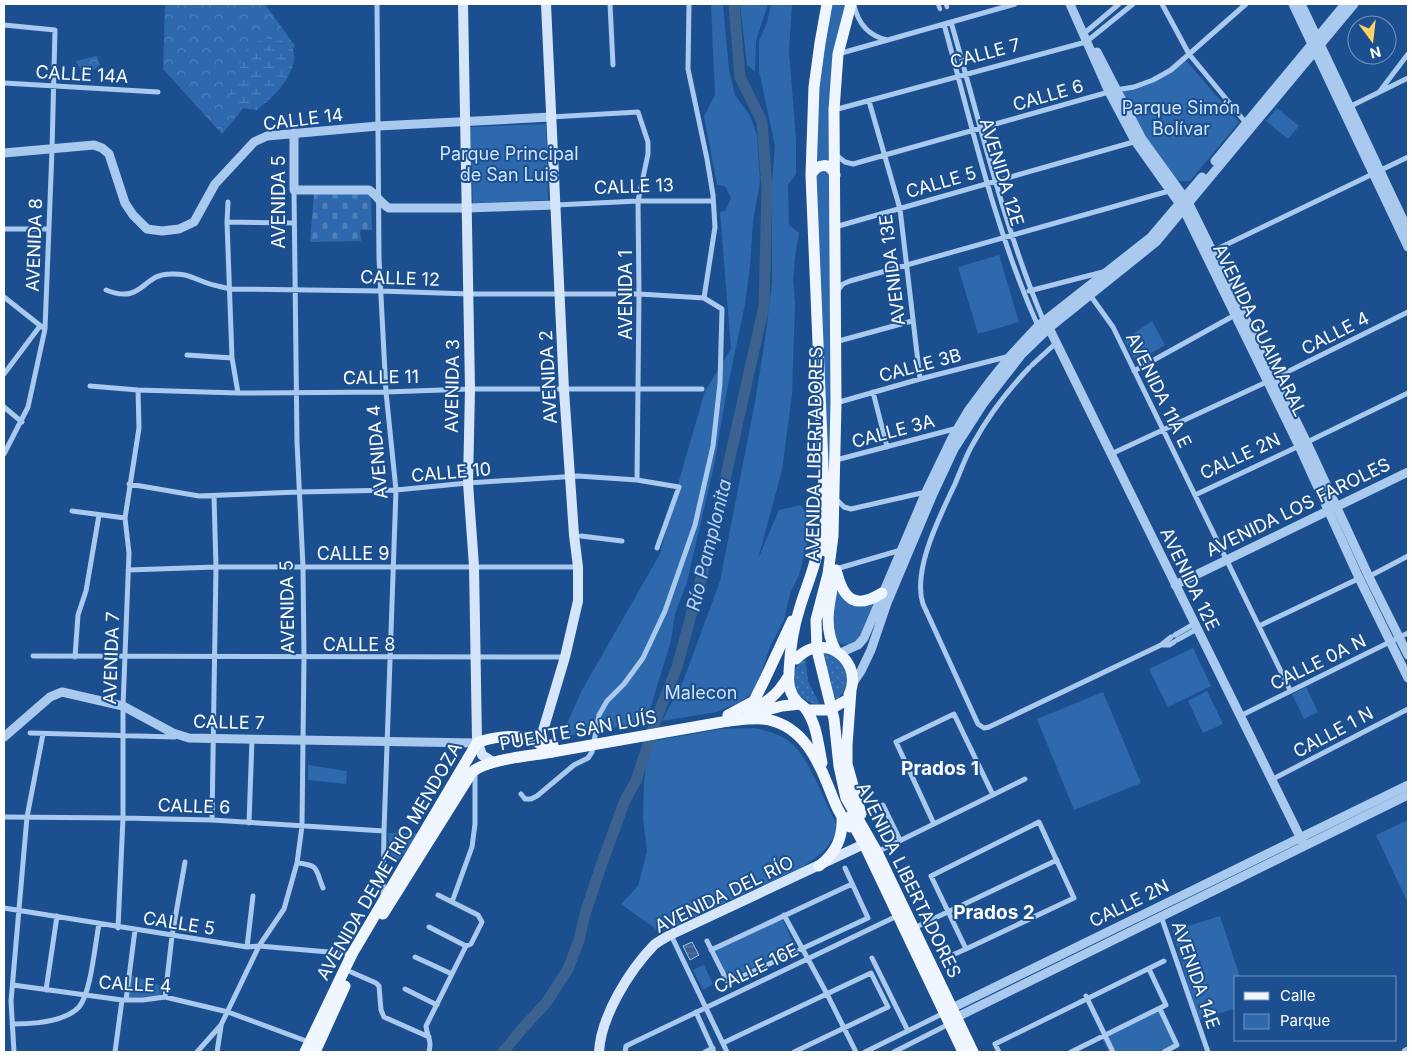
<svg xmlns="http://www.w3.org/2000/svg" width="1412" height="1056" font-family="Inter,sans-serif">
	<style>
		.green { fill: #2e69ad }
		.forest { fill: url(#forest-crowns) }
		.wetland { fill: url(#wetland-marsh) }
		.cemetery { fill: url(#cemetery-stones) }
		.garden { fill: url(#garden-dots) }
		.water { fill: url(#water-rules); stroke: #9cc4f0 }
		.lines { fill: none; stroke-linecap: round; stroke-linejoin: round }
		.river { stroke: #3c6290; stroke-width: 11 }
		.pedestrian { stroke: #a9c9ee; stroke-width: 4.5 }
		.minor { stroke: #a9c9ee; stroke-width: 5 }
		.tertiary { stroke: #a9c9ee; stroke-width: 9 }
		.secondary { stroke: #d6e6fa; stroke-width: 10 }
		.primary { stroke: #f0f6ff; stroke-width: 11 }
		.primary-bridge { stroke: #f0f6ff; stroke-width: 11 }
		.labels { text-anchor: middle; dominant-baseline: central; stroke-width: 4; stroke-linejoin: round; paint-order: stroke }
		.street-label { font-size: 18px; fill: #fff; stroke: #1b4f8f }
		.park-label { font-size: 18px; fill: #cfe3fa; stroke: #1b4f8f }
		.water-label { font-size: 19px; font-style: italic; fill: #b5d3f5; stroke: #1b4f8f }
		.neighbourhood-label { font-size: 19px; font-weight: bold; fill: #fff; stroke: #1b4f8f }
	</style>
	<defs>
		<pattern id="forest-crowns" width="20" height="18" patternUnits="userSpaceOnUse" patternTransform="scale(1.25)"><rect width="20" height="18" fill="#2e69ad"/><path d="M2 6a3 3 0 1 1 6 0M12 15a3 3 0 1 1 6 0" fill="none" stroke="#4d80b9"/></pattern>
		<pattern id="wetland-marsh" width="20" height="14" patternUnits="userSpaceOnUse" patternTransform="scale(1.25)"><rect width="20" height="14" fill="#2e69ad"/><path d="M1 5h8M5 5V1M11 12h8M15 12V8" fill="none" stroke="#4d80b9"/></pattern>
		<pattern id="cemetery-stones" width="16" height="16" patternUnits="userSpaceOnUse" patternTransform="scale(1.25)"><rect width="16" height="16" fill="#2e69ad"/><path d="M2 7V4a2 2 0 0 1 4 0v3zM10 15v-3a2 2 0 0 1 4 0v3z" fill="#4d80b9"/></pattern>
		<pattern id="garden-dots" width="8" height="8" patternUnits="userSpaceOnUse" patternTransform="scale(1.25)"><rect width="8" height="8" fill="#2e69ad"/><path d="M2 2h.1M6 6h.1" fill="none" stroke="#4d80b9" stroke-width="1.8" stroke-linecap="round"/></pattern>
		<pattern id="water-rules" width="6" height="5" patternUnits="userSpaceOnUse" patternTransform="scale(1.25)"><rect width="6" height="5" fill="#3c6290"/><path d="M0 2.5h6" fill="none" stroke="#597aa1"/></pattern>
	</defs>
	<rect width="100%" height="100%" fill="#1b4f8f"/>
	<path class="green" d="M711,4H723L729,70L735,95L750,116L757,135L760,182L753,221L750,266L745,304L726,395L714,466L687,582L675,614L671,641L646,722L561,737L582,690L660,554L676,491L705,391L731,349L720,212L725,211L731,198L725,186L717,185L704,116L715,95Z
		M740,4H768L756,41L755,72L747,65Z
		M771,4H792L789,52L796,139V174L788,185L789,225L799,233L795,257L793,280L795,303L792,395L782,470L758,559L779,510L800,505L813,521L799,575L790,594L784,620L770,647L757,685L751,694L740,702L717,712L662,721L684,679L720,581L755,402L765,340L772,282V183L775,146L759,71V41L767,22Z
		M829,4H849L837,54L834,169L816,166L815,88Z
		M1182,56L1239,122L1190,181H1175L1147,140L1122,91L1155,79Z
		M1277,108L1299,126L1288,139L1266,121Z
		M546,124L548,200L473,203L470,127Z
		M817,167L834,176L830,493L814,171Z
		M999,255L1019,322L978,334L958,267Z
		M1152,321L1165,345L1136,362L1124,340Z
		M837,583C850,602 849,611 875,603C870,615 859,653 840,643C836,641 833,634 832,630C831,619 836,595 837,583Z
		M1193,648L1211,686L1168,707L1149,669Z
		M1306,687L1318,712L1304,719L1292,694Z
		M1207,691L1223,724L1203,733L1188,701Z
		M1103,692L1141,783L1074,810L1037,719Z
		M754,728C792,735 801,749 817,783C824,798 831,813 838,828C829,849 821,854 804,866L673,927L657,930L621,904L638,886L647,851L643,818L644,782L647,760L652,741L721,729Z
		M308,765L347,771L346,784L308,780Z
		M1408,820V900L1407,901L1376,835Z
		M388,833H419L400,859L390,860Z
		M1220,916L1240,977H1236V1008L1199,1020L1172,931Z
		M782,918L795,947L728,979L715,950Z
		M704,965L713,984L703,990L693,970Z
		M131,975L162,986L161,996L128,998Z
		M1160,1011L1175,1044L1157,1052H1109L1102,1039Z"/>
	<path class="forest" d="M165,4H265L295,46L222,134L163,69Z
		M97,56L100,65L89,73L81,71L76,61Z"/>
	<path class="wetland" d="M265,39H277L292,45C293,50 295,56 294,61C289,83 273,97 257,110L234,107L230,91L240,71L241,57L252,44Z"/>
	<path class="cemetery" d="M314,194H371L372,230H360L361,241L310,242Z"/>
	<path class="garden" d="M820,652C848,654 857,685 834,702Z
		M805,656L808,681L820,705C792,701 785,675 805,656Z"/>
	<path class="water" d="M692,942L699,955L690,960L683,946Z"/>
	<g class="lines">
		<path class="river" d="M503,1052L521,1030L546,1003L568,969L579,940L585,914L601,866L625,800L636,781L657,717L677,667L711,542L764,306L767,188L762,122L740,77L734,4"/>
		<path class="pedestrian" d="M938,4L940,9
			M946,4L947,7"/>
		<path class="minor" d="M377,4L379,258L386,392L396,490L384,831L383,895
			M610,4L613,65
			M1162,4L1189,54L1246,123
			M854,5C858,23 869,36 887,40
			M951,22C980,122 1003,225 1044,322
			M944,24C972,126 995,230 1038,326
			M4,25L55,30L52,150L45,329L28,407L4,454
			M1087,31L1119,4
			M838,54L1015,4
			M4,83L158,92
			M1380,91L1408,54
			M869,101L900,209L920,379
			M1349,107L1408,78
			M834,110L1086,42L1133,4
			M551,117L638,112L648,142V154L638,201L639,294L637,480
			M836,155L845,162L853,164L1116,90L1134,87L1153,80L1171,70L1246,4
			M228,202L227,222L232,358L238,393
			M556,205L638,201H713
			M227,222L293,223
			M835,227L1137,141
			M4,229H48
			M1213,251L1408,157
			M106,290C143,305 142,274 170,274C187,273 192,278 207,283C215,286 223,287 230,289L381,291L469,294H639L704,298
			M838,290L843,284L850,281L1169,191
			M1029,291L1103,272
			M1090,295L1113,327L1290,690
			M4,297L42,327
			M835,342L912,321
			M187,355L232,358
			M1032,365L1056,343
			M1029,368C1008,390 989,415 974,442C966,455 961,470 955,484C940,516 912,570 923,604L978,724L984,728L989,727L1161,645L1171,637
			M1134,371L1235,315
			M4,374L40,326
			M90,386L138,390L238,393L386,392L470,389H702
			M873,392L887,447
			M836,403L920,379L1010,356
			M4,407L22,422
			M1111,454L1275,378L1408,312
			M836,460L958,428
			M129,484L199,496L299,492L396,490L468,483L578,476L637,480L679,487L657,548
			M1195,495L1299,446L1408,393
			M836,499L844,507L851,509L926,492
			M72,511L125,518
			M581,536L622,541
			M836,569L901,550
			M128,570L216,567H578
			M1368,577L1408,556
			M1259,626L1360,578
			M1175,635L1194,624
			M1177,640L1197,629
			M1161,645H1169L1174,642
			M33,656L565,657
			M75,657L78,615L86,591L99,515
			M1240,716L1408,633
			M30,733L175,737
			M1271,780L1408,709
			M521,794L525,799H531L537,796L574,765L588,758L592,752L599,715L607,701L624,684L643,658L665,611L695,525L713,446L720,383L722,309L704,298L715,227L713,195L707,159L688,69L689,4
			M883,805L900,840
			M4,817L123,818L212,820L384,831
			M212,820L216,567L214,496
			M249,823L252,739
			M934,824L896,742L954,714L993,795
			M877,852L1025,779
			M297,863C320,865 315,869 323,888
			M452,902L472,847L475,824V771
			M4,908L247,947L259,946L352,954
			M784,915L827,994L856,1052
			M1161,916L1208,1052
			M429,927L466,946
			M118,928L123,818V706L129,553L125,518L139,428L138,390
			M914,928L1057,860
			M671,935L727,1052
			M707,941L728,983L868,918L845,868
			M247,947L253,896
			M711,950L852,884
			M415,957L452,974
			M948,957L966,949L1074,898L1039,822L931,876L966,949
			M872,958L908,1031
			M351,972L376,983L379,986L381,1010L384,1017L429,1037
			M13,985L122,1000H143L165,997L228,1012L309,1042
			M405,989L437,1005
			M46,990L57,916
			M1086,996L1113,1052
			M165,997L172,936L185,862
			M126,1000L135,930
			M1160,1009L1177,1045L1164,1052
			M696,1012L714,1052
			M12,1024C31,1024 65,1022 79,1007C91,993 95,944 99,924
			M723,1043L871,973L888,1007L794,1052
			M14,1052L11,1001L27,817L43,734
			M115,1052L122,1000
			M197,1052L221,1025L259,946L284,909L297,863L302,826L304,657L303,567L297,442L294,190
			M217,1052L221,1026
			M429,1052C432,1038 427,1038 426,1026L466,946L471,944L482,922L478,915L438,895
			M625,1052L626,1046L897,916
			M705,1052L713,1048
			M865,1052L944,1013
			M894,1052L949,1024
			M999,1052L995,1044L1164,961
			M1071,1052L1166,1005L1149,969"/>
		<path class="tertiary" d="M1070,4L1109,92L1135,141L1184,210L1299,446L1359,578L1408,678
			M1293,4L1408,247
			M1301,4L1408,230
			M1097,52L1142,139L1189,204L1307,443L1369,577L1408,655
			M294,133V190H369C377,195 380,203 389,208H467L556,205
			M4,153L94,145L102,148L109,154L125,203L133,215L147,229L162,231L179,229L194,222L215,184L254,142L267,136L378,126L551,117
			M1215,161L1345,4
			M1049,328L1304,845
			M1175,585L1408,472
			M840,653L858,645L864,638L926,492L952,438L968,411L991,380L1011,355L1038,326L1151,237L1202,177
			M853,683L861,671L871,650L887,603L933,494L954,449L983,404L1022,354L1049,328L1156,242L1354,4
			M4,737L50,697L62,692L123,706L173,733L189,738L477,743
			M948,1010L1408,785
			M952,1021L957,1017L1408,795
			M1406,1052L1408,1051"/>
		<path class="secondary" d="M463,4L470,389L468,483L474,566L477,740L482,755L493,762
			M539,744L565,657L578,601V567L574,535L564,390L546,4
			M599,1052C601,1016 629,971 654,945C659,941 665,938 670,935L864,844"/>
		<path class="primary" d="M851,4L838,54L834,110L836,403L833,536L828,574L816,620L817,650L834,719L839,766L846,798L877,852L973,1052
			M811,175C817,163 830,162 835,175
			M825,551L826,536L811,175L814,87L820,43L827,4
			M837,573C844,601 857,609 882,593
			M829,648C849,656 858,675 849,695
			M836,651C821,625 831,597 836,570
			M789,672C790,650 793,628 800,607C807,584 817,563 820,539
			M789,674C787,688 792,699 804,707
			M851,690L847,745V764L861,814
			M805,708C817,724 818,744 822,763
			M746,710C766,705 777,695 788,677
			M759,712L782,706L800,704
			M728,715L754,701L765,679L792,621
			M728,721C739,720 752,718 763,719C798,723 815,753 827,783C833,798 838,814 850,827
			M849,817L864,844L963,1052
			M819,866C836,853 843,838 842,817
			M383,914L472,772C487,759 531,756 552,752
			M305,1052L352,954L477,743C491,737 511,735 526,738C536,740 542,746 553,745
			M315,1052L345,986"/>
		<path class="primary-bridge" d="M796,659C806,649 815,646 829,648
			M810,710H829L845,701
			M552,752L728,721"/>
	</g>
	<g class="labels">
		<g class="street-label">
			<text transform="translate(985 53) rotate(-15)">CALLE 7</text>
			<text transform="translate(82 74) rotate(3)">CALLE 14A</text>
			<text transform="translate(1048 95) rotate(-16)">CALLE 6</text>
			<text transform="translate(303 119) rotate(-7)">CALLE 14</text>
			<text transform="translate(1002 172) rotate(73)">AVENIDA 12E</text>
			<text transform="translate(941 182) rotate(-16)">CALLE 5</text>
			<text transform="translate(634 186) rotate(-2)">CALLE 13</text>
			<text transform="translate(278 202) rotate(-90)">AVENIDA 5</text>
			<text transform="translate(34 245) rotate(-88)">AVENIDA 8</text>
			<text transform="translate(892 270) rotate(-97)">AVENIDA 13E</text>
			<text transform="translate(400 278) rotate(2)">CALLE 12</text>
			<text transform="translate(625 295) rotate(-90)">AVENIDA 1</text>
			<text transform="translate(1260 330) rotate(64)">AVENIDA GUAIMARAL</text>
			<text transform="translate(1335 333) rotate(-27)">CALLE 4</text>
			<text transform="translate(920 365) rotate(-15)">CALLE 3B</text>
			<text transform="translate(381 377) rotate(-1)">CALLE 11</text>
			<text transform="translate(548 377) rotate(-93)">AVENIDA 2</text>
			<text transform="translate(452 386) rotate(-89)">AVENIDA 3</text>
			<text transform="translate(1159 390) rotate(64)">AVENIDA 11A E</text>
			<text transform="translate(893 431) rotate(-15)">CALLE 3A</text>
			<text transform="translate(377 452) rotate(-95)">AVENIDA 4</text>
			<text transform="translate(814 454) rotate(-89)">AVENIDA LIBERTADORES</text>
			<text transform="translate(1240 456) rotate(-25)">CALLE 2N</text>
			<text transform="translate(451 472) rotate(-5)">CALLE 10</text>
			<text transform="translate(1298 507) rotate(-26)">AVENIDA LOS FAROLES</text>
			<text x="353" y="553">CALLE 9</text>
			<text transform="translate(1190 579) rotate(64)">AVENIDA 12E</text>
			<text transform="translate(287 607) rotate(-91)">AVENIDA 5</text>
			<text x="359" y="644">CALLE 8</text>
			<text transform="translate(111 658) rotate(-88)">AVENIDA 7</text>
			<text transform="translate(1318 662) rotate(-26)">CALLE 0A N</text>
			<text transform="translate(229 722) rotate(1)">CALLE 7</text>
			<text transform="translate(578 730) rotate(-10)">PUENTE SAN LUÍS</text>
			<text transform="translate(1333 732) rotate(-28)">CALLE 1 N</text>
			<text transform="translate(194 806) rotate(2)">CALLE 6</text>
			<text transform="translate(389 861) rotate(-60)">AVENIDA DEMETRIO MENDOZA</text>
			<text transform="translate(909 880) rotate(64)">AVENIDA LIBERTADORES</text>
			<text transform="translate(724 894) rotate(-26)">AVENIDA DEL RÍO</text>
			<text transform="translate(1129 903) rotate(-26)">CALLE 2N</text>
			<text transform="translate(179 923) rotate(9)">CALLE 5</text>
			<text transform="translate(756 968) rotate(-26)">CALLE 16E</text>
			<text transform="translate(1196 975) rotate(71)">AVENIDA 14E</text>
			<text transform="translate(135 984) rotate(3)">CALLE 4</text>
		</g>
		<g class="park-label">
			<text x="1181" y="107">Parque Simón<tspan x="1181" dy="21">Bolívar</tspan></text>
			<text x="509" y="153">Parque Principal<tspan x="509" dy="21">de San Luis</tspan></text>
			<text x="701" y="692">Malecon</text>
		</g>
		<g class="water-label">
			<text transform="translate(709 545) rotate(-76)">Río Pamplonita</text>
		</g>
		<g class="neighbourhood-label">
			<text x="940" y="768">Prados 1</text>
			<text x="994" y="912">Prados 2</text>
		</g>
	</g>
	<rect width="1412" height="1056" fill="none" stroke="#ffffff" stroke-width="10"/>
	<rect x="1234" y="976" width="162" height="65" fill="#1b4f8f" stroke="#7695bc"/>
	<rect x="1244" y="992" width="25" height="8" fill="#f0f6ff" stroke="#7695bc"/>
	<text x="1280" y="1001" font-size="15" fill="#ffffff">Calle</text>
	<rect x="1244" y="1014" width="25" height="15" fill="#2e69ad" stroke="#7695bc"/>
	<text x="1280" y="1026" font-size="15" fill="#ffffff">Parque</text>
	<g transform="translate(1372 40) rotate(165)"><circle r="24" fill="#1b4f8f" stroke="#7695bc"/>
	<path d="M0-4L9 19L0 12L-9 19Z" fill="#ffd166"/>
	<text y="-8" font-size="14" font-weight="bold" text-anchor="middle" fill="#ffffff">N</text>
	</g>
</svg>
